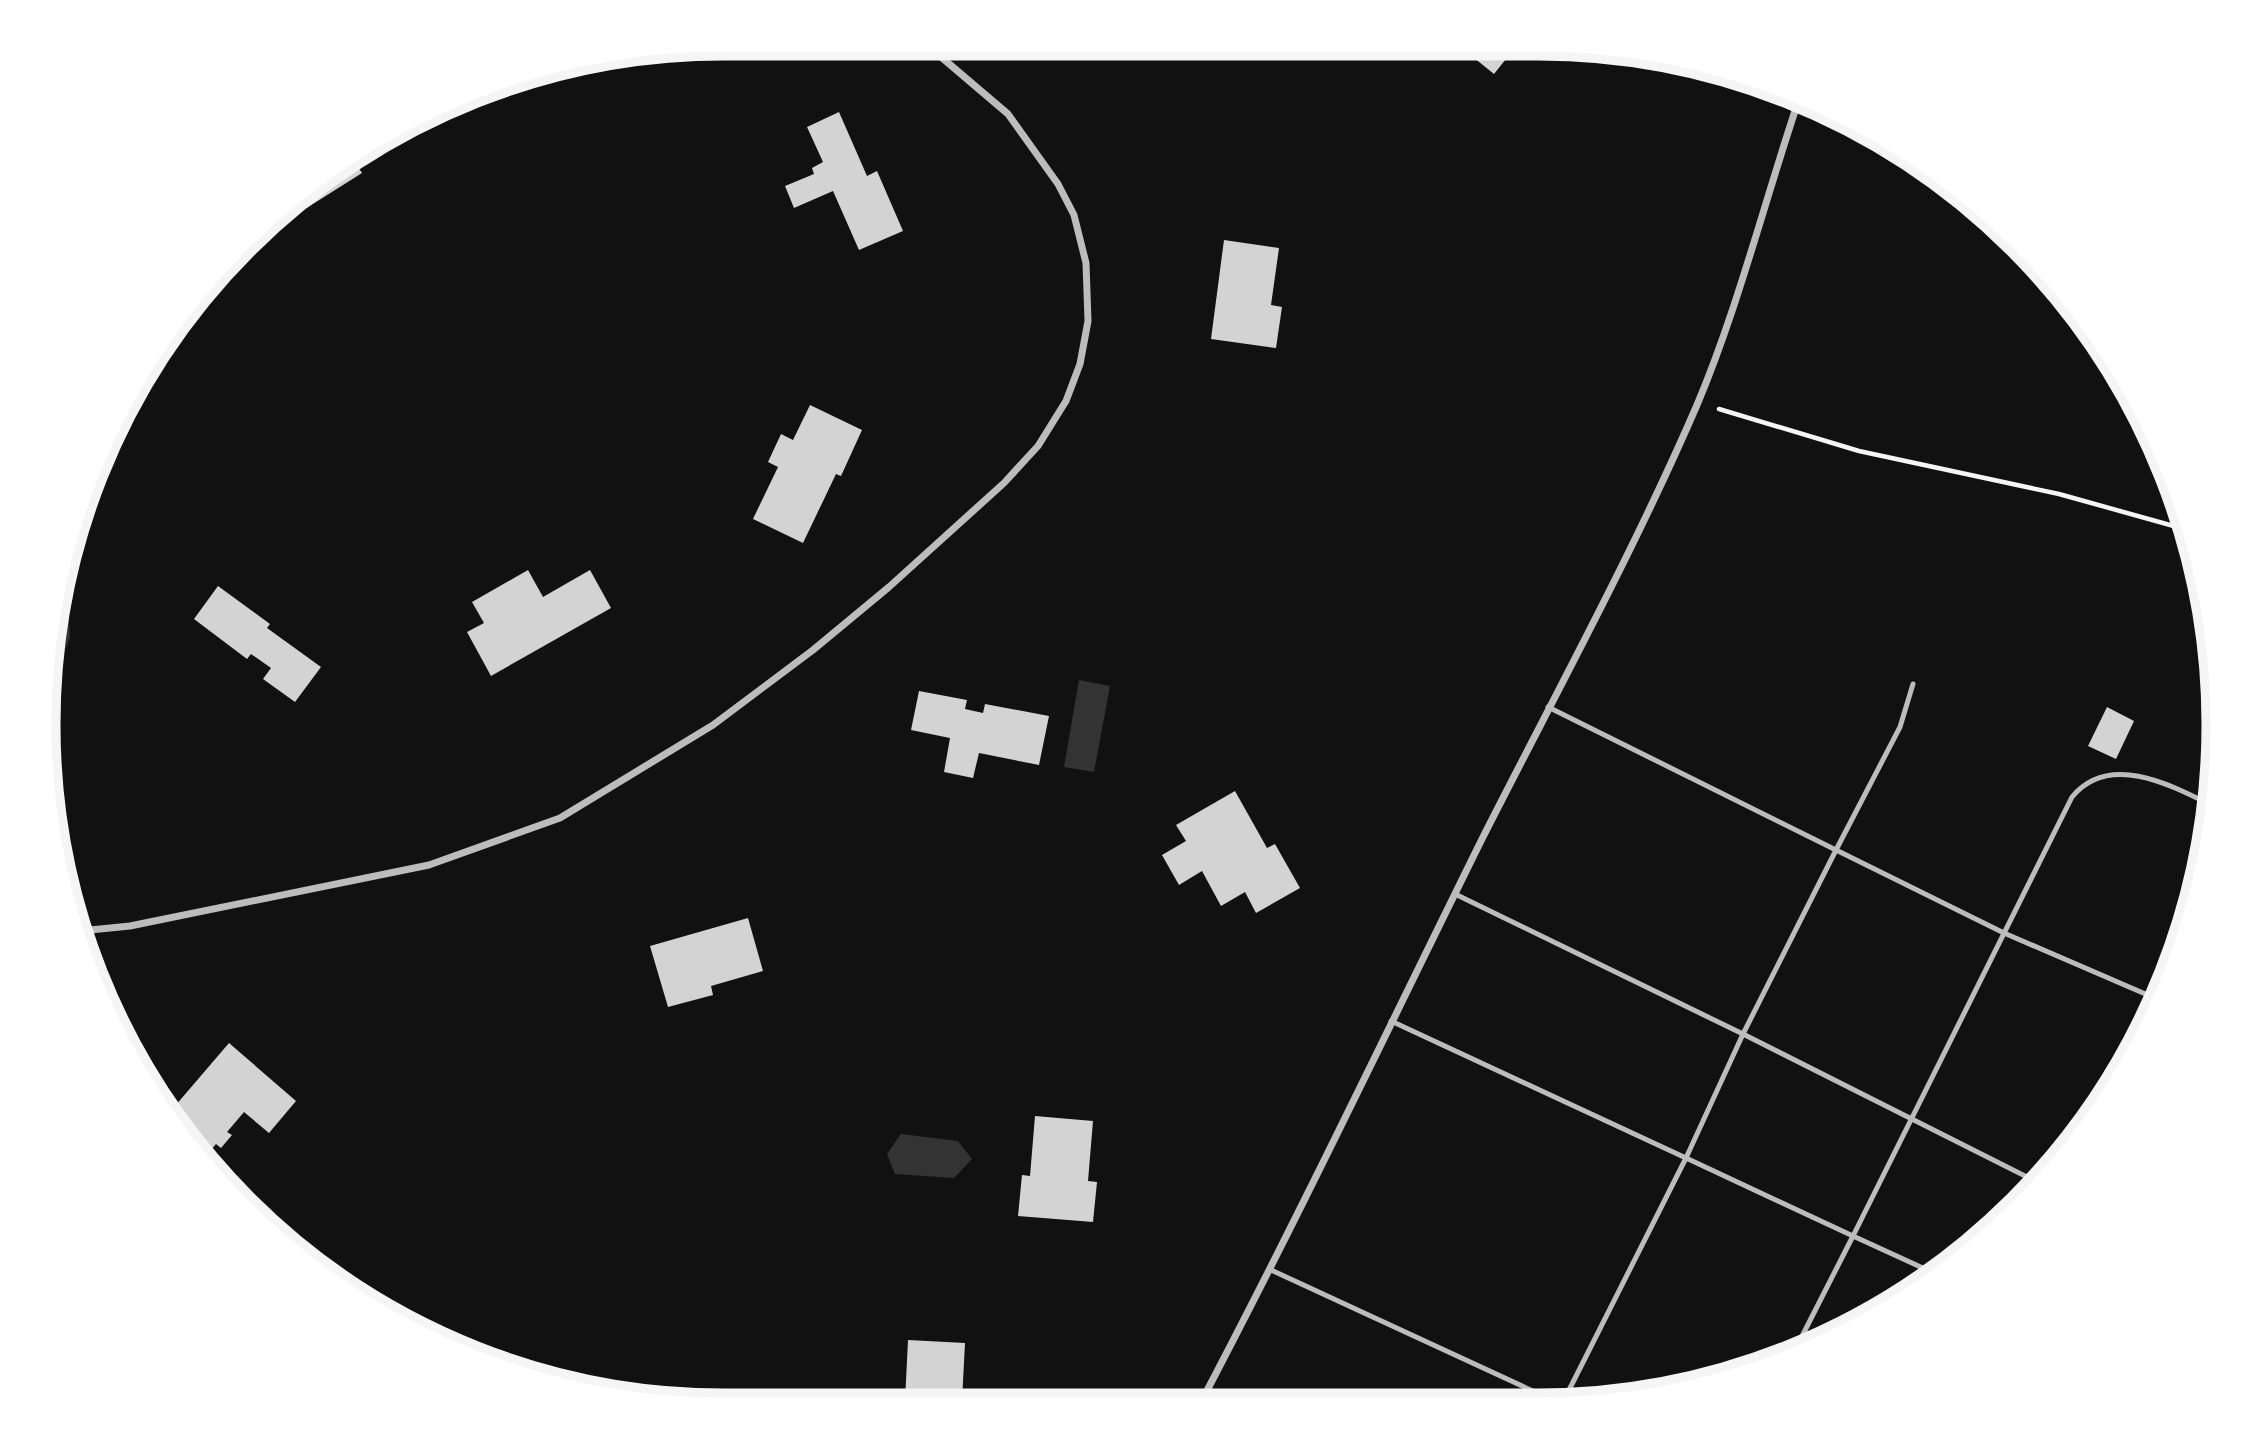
<svg xmlns="http://www.w3.org/2000/svg" width="2262" height="1449" font-family="Spectral,serif">
	<style>
		.water { fill: #333 }
		.lines { fill: none; stroke-linecap: round; stroke-linejoin: round }
		.stream { stroke: #333; stroke-width: 12 }
		.building { fill: #d3d3d3 }
		.path { stroke: #f5f5f5; stroke-width: 4.5 }
		.service { stroke: #bcbcbc; stroke-width: 5 }
		.minor { stroke: #bcbcbc; stroke-width: 7 }
		.rim { fill: none; stroke: #f5f5f5; stroke-width: 9 }
	</style>
	<rect width="100%" height="100%" fill="#111"/>
	<path class="water" d="M1079,680L1110,686L1094,772L1064,767Z
		M901,1134L958,1141L972,1159L954,1178L895,1174L887,1154Z"/>
	<g class="lines">
		<path class="stream" d="M46,684L64,636L61,602"/>
	</g>
	<path class="building" d="M1463,49H1514L1494,74Z
		M839,112L867,176L877,171L903,231L859,250L833,191L794,208L785,186L814,174L812,168L823,162L807,127Z
		M351,156L362,173L294,216L291,210Z
		M1224,240L1279,248L1271,305L1282,307L1276,348L1211,339Z
		M810,405L862,430L841,476L836,474L803,543L753,519L778,467L768,462L781,434L793,440Z
		M528,570L543,597L590,570L611,608L491,676L467,632L484,623L472,602Z
		M218,586L270,624L267,628L321,667L295,702L263,679L271,668L251,654L247,659L194,619Z
		M919,691L967,700L965,709L983,713L985,704L1049,716L1039,765L979,753L973,778L944,772L950,738L911,730Z
		M2107,707L2134,721L2116,759L2088,746Z
		M1235,791L1267,848L1275,844L1300,888L1256,913L1245,892L1221,906L1202,871L1179,885L1162,855L1186,841L1176,825Z
		M748,918L763,971L711,986L713,995L668,1007L650,946Z
		M229,1043L296,1101L269,1133L244,1112L227,1132L232,1135L221,1148L216,1144L203,1159L169,1113Z
		M1035,1116L1093,1121L1088,1181L1097,1182L1093,1222L1018,1216L1022,1175L1030,1176Z
		M908,1340L965,1343L962,1401H905Z"/>
	<g class="lines">
		<path class="path" d="M1719,409L1859,451L2059,494L2188,530"/>
		<path class="service" d="M1913,684L1900,727L1836,850L2004,933L2157,999
			M1548,707L1836,850L1743,1034L2039,1183
			M1391,1021L1686,1158L1743,1034L1455,894
			M1271,1270L1561,1404
			M1794,1352L1853,1236L1936,1274
			M1562,1404L1686,1158L1853,1236L2072,797C2109,752 2171,785 2213,806"/>
		<path class="minor" d="M80,931L130,926L429,865L560,818L713,725L813,650L889,587L1004,483L1038,446L1066,401L1080,364L1088,321L1086,263L1074,215L1058,184L1008,114L927,45
			M1201,1402C1299,1216 1389,1027 1482,839C1555,695 1633,553 1697,405C1739,305 1765,199 1800,96"/>
	</g>
	<path d="M0 0H2262V1449H0ZM724 56H1538A668 668 0 0 1 2206 724V725A668 668 0 0 1 1538 1393H724A668 668 0 0 1 56 725V724A668 668 0 0 1 724 56Z" fill="#fff" fill-rule="evenodd"/>
	<path class="rim" d="M724 56H1538A668 668 0 0 1 2206 724V725A668 668 0 0 1 1538 1393H724A668 668 0 0 1 56 725V724A668 668 0 0 1 724 56Z"/>
</svg>
